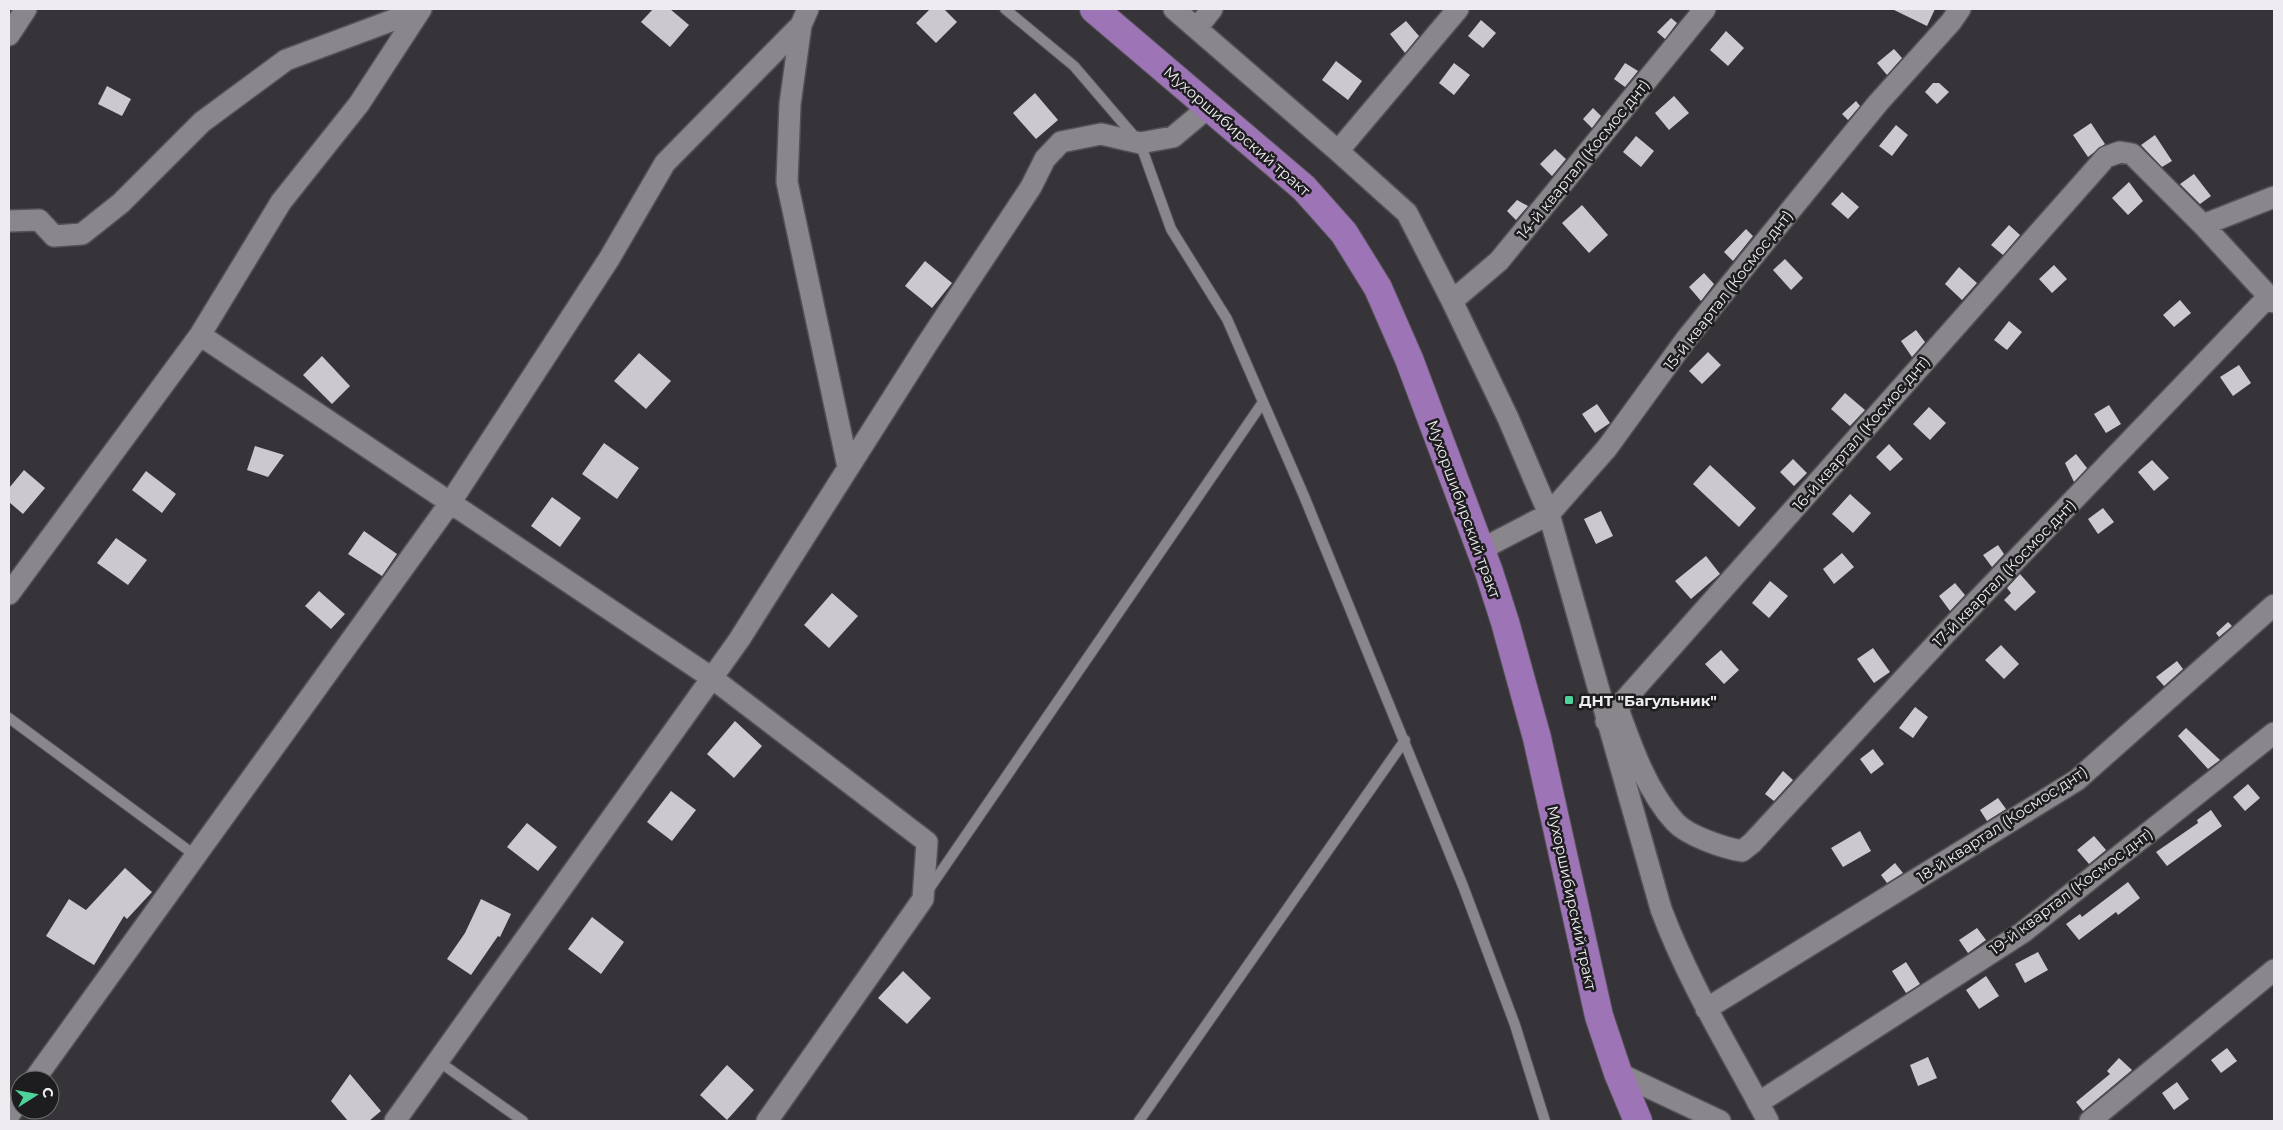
<svg xmlns="http://www.w3.org/2000/svg" width="2283" height="1130" font-family="Montserrat,sans-serif">
	<style>
		.building { fill: #ccc8cf }
		.lines { fill: none; stroke-linecap: round; stroke-linejoin: round }
		.lane-casing { stroke: #545156; stroke-width: 12 }
		.street-casing { stroke: #545156; stroke-width: 24 }
		.primary-casing { stroke: #545156; stroke-width: 30 }
		.lane { stroke: #89868c; stroke-width: 10 }
		.street { stroke: #89868c; stroke-width: 21 }
		.primary { stroke: #9d74b6; stroke-width: 28 }
		.poi-dot { fill: #4dd39a; stroke: #1d1c1e; stroke-width: 2 }
		.labels { text-anchor: middle; dominant-baseline: central; stroke-width: 5; stroke-linejoin: round; paint-order: stroke }
		.street-label { font-size: 15px; fill: #eeecf0; stroke: #1d1c1e }
		.poi-label { font-size: 15px; font-weight: bold; fill: #eeecf0; stroke: #1d1c1e; text-anchor: start }
	</style>
	<rect width="100%" height="100%" fill="#373439"/>
	<path class="building" d="M653,9H670L689,25L670,47L641,22Z
		M930,9H944L957,22L936,43L916,23Z
		M1892,9H1935L1927,26Z
		M1671,18L1677,23L1665,39L1657,32Z
		M1481,20L1496,33L1483,48L1468,36Z
		M1406,21L1419,36L1405,53L1390,34Z
		M1726,31L1744,48L1728,66L1710,50Z
		M1894,49L1902,58L1887,75L1877,63Z
		M1336,61L1362,81L1348,100L1322,80Z
		M1454,63L1470,75L1454,95L1439,83Z
		M1625,63L1638,71L1625,87L1614,79Z
		M1933,83H1939L1949,92L1937,104L1925,92Z
		M107,86L131,99L122,116L98,104Z
		M1035,93L1058,120L1036,139L1013,113Z
		M1674,96L1689,113L1669,130L1655,113Z
		M1856,101L1860,106L1848,120L1842,114Z
		M1593,108L1601,116L1592,128L1583,119Z
		M2091,123L2105,144L2088,157L2073,135Z
		M1896,125L1908,135L1892,156L1879,146Z
		M2155,135L2172,161L2162,167L2141,145Z
		M1636,136L1654,151L1641,167L1623,152Z
		M1555,149L1566,159L1552,176L1540,164Z
		M2194,174L2211,196L2200,204L2180,184Z
		M2129,182L2143,201L2128,215L2112,198Z
		M1842,192L1859,207L1848,219L1831,204Z
		M1517,200L1528,206L1516,220L1507,211Z
		M1582,205L1608,235L1589,253L1562,223Z
		M2009,225L2020,235L2003,255L1991,245Z
		M1746,229L1753,236L1733,261L1724,252Z
		M1785,259L1803,278L1791,290L1773,270Z
		M925,261L952,283L932,308L905,286Z
		M2054,265L2067,279L2052,293L2039,279Z
		M1959,267L1977,283L1962,300L1945,284Z
		M1704,273L1714,284L1701,301L1689,287Z
		M2180,300L2191,313L2174,327L2163,315Z
		M2009,321L2022,332L2007,350L1994,340Z
		M1916,330L1925,342L1912,357L1901,341Z
		M1708,352L1721,365L1702,384L1689,371Z
		M639,353L671,381L646,409L614,381Z
		M322,356L350,386L332,404L303,375Z
		M2239,365L2251,383L2233,396L2220,377Z
		M1845,393L1865,410L1850,426L1831,409Z
		M1597,404L1610,423L1595,433L1582,414Z
		M2109,405L2121,424L2106,433L2094,414Z
		M1929,407L1946,423L1930,440L1913,424Z
		M604,443L639,468L617,499L582,474Z
		M1889,444L1903,459L1890,471L1876,457Z
		M255,446L284,455L268,477L247,470Z
		M2076,454L2087,468L2074,482L2065,463Z
		M1793,459L1807,473L1794,486L1780,472Z
		M2152,460L2169,478L2154,491L2138,472Z
		M1710,465L1756,508L1739,527L1693,484Z
		M24,470L45,488L23,514L9,502V488Z
		M146,471L176,494L162,513L132,490Z
		M1850,494L1871,513L1853,533L1832,514Z
		M552,497L581,518L560,547L531,526Z
		M2103,508L2114,522L2098,534L2088,519Z
		M1601,511L1613,536L1596,544L1584,519Z
		M364,531L397,554L382,576L348,554Z
		M116,538L147,560L128,585L97,563Z
		M1998,545L2004,554L1992,567L1983,555Z
		M1842,553L1854,567L1834,584L1823,569Z
		M1706,556L1720,574L1691,599L1675,581Z
		M2020,574L2036,592L2015,611L2004,600L2011,593L2007,588Z
		M1770,581L1788,596L1769,618L1752,603Z
		M1955,583L1965,595L1950,611L1939,596Z
		M319,591L345,614L331,629L305,606Z
		M832,593L858,616L829,648L804,625Z
		M2228,622L2232,626L2219,637L2216,633Z
		M2001,645L2019,664L2004,679L1985,660Z
		M1873,648L1890,672L1874,683L1857,659Z
		M1721,650L1739,670L1724,684L1705,664Z
		M2177,661L2183,669L2164,686L2156,677Z
		M1915,707L1928,717L1913,738L1899,728Z
		M735,721L762,746L734,778L707,754Z
		M2186,728L2220,760L2208,769L2178,736Z
		M1873,749L1884,764L1871,774L1860,759Z
		M1783,771L1793,780L1774,801L1765,794Z
		M2248,784L2260,798L2245,811L2233,797Z
		M671,791L696,810L672,841L647,822Z
		M1998,798L2006,809L1987,821L1980,810Z
		M2211,810L2222,826L2167,866L2156,852L2198,823L2197,820Z
		M527,823L557,847L538,871L507,847Z
		M1860,831L1871,851L1843,867L1831,848Z
		M2094,836L2106,850L2089,864L2077,850Z
		M1895,863L1903,873L1887,883L1881,875Z
		M125,868L152,892L127,919L124,916L94,965L46,936L69,899L86,910Z
		M2128,882L2140,898L2118,915L2116,912L2079,940L2066,924L2080,914L2082,917Z
		M481,899L511,914L500,937L498,936L471,975L447,959L465,933Z
		M592,917L624,942L601,974L568,949Z
		M1977,928L1986,940L1968,953L1959,940Z
		M2038,952L2048,970L2025,983L2015,964Z
		M1906,962L1920,984L1906,993L1892,971Z
		M903,971L931,998L907,1024L878,998Z
		M1986,976L1999,996L1979,1009L1966,990Z
		M2227,1048L2237,1061L2221,1073L2211,1060Z
		M1928,1057L1937,1078L1918,1086L1910,1065Z
		M2119,1058L2132,1070L2083,1111L2076,1102L2110,1074L2107,1071Z
		M727,1065L754,1090L727,1120L700,1095Z
		M350,1074L381,1111L369,1121H348L331,1101Z
		M2177,1082L2189,1099L2174,1110L2162,1093Z"/>
	<g class="lines">
		<defs>
			<path id="lane" d="M1005,9L1074,66L1140,143L1171,229L1227,319L1304,496L1463,886L1515,1025L1545,1121
				M9,718L196,856
				M927,892L1263,402
				M438,1061L523,1121
				M1139,1121L1405,740"/>
			<path id="street" d="M1174,9L1338,151L1407,213L1452,301L1508,418L1549,514L1661,909C1689,984 1731,1051 1768,1121
				M801,25L790,104L787,182L848,467
				M1197,28L1212,9
				M9,35L26,9
				M1338,151L1458,9
				M9,221L39,220L54,236L82,234L121,203L202,122L286,60L420,10
				M2203,225L2274,197
				M1452,301L1499,261L1705,9
				M200,335L712,678L927,842L923,899L767,1121
				M1480,550L1549,514L1607,448L1687,338L1785,217L1878,103L1951,22L1960,9
				M9,594L200,335L281,202L359,104L421,9
				M1618,709C1632,748 1647,791 1675,822C1688,836 1724,848 1742,851L1752,843L1946,633L2269,296
				M1606,721L2106,157L2120,152L2132,154L2203,225L2274,302
				M1706,1009L2077,780L2274,605
				M1618,1073L1720,1121
				M34,1080L450,503L609,259L665,163L801,25L808,9
				M1758,1103L2022,933L2274,733
				M9,1115L20,1099
				M395,1121L739,640L927,344L1031,187L1045,159L1061,142L1101,134L1140,143L1173,137L1210,106
				M2090,1121L2274,970"/>
			<path id="primary" d="M1094,9L1304,188L1344,233L1378,288L1409,359L1489,572L1505,622L1537,738L1599,1016L1618,1073L1638,1121"/>
		</defs>
		<use href="#lane" class="lane-casing"/>
		<use href="#street" class="street-casing"/>
		<use href="#primary" class="primary-casing"/>
		<use href="#lane" class="lane"/>
		<use href="#street" class="street"/>
		<use href="#primary" class="primary"/>
	</g>
	<rect class="poi-dot" x="1564" y="695" width="10" height="10" rx="2.5"/>
	<g class="labels">
		<g class="street-label">
			<text transform="translate(1237 131) rotate(41)">Мухоршибирский тракт</text>
			<text transform="translate(1583 159) rotate(-51)">14-й квартал (Космос днт)</text>
			<text transform="translate(1728 290) rotate(-52)">15-й квартал (Космос днт)</text>
			<text transform="translate(1861 433) rotate(-49)">16-й квартал (Космос днт)</text>
			<text transform="translate(1464 509) rotate(70)">Мухоршибирский тракт</text>
			<text transform="translate(2004 573) rotate(-46)">17-й квартал (Космос днт)</text>
			<text transform="translate(2002 824) rotate(-33)">18-й квартал (Космос днт)</text>
			<text transform="translate(2071 891) rotate(-37)">19-й квартал (Космос днт)</text>
			<text transform="translate(1572 898) rotate(78)">Мухоршибирский тракт</text>
		</g>
		<g class="poi-label">
			<text x="1579" y="700">ДНТ "Багульник"</text>
		</g>
	</g>
	<rect width="2283" height="1130" fill="none" stroke="#eeecf0" stroke-width="20"/>
	<g transform="translate(35 1095) rotate(79)"><circle r="24" fill="#1d1c1e" stroke="#716f72"/>
	<path d="M0-4L9 19L0 12L-9 19Z" fill="#4dd39a"/>
	<text y="-8" font-size="14" font-weight="bold" text-anchor="middle" fill="#eeecf0">С</text>
	</g>
</svg>
